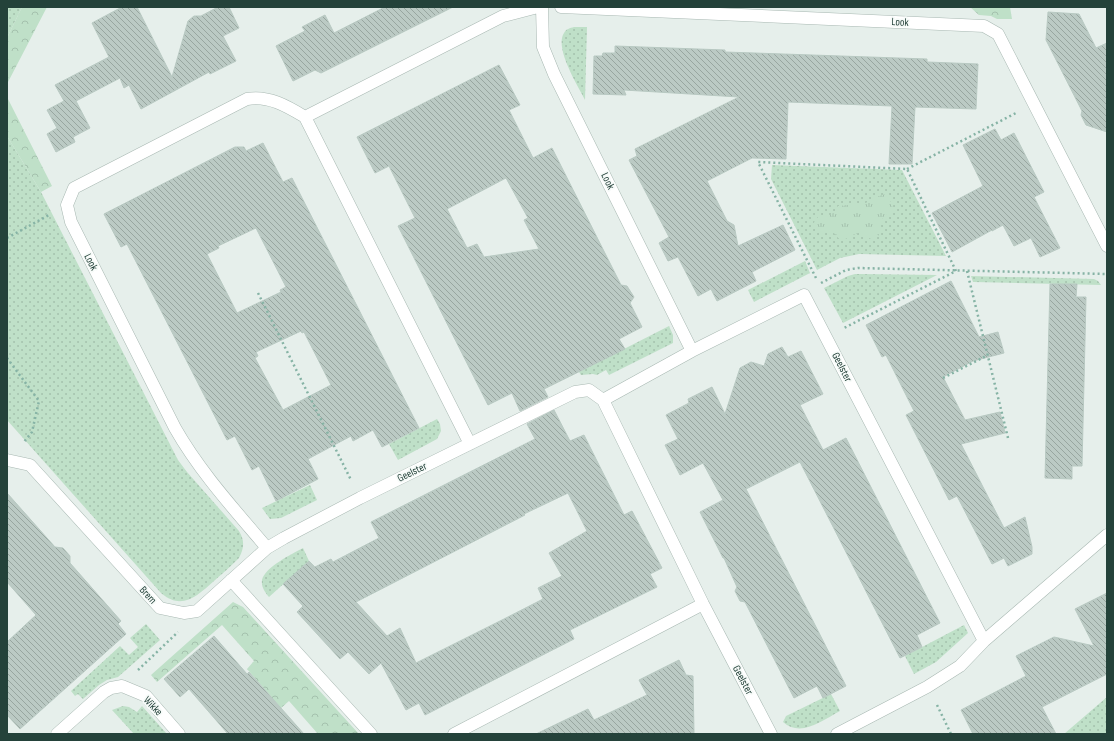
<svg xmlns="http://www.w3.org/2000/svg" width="1114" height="741" font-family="'Sofia Sans Condensed',sans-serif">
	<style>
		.grass { fill: url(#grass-dots) }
		.forest { fill: url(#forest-crowns) }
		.park { fill: url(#park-tufts) }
		.building { fill: url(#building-back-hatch); stroke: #b8c9c2; fill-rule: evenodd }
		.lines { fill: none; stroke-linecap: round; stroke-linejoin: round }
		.street-casing { stroke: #a8b8b2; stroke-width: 13 }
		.path { stroke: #86b3a5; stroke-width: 2.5; stroke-dasharray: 2 3; stroke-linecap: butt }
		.street { stroke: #fff; stroke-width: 12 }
		.labels { text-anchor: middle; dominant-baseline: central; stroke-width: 3.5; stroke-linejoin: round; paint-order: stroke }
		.street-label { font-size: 11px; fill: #24423a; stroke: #f7fbf9 }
	</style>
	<defs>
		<pattern id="grass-dots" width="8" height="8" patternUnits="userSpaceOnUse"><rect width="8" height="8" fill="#bfe0c8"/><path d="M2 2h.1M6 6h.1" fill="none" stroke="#a4c1ad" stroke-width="1.8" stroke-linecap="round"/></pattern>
		<pattern id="forest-crowns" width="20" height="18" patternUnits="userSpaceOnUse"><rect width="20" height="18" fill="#bfe0c8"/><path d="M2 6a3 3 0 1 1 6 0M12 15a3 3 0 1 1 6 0" fill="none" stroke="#a4c1ad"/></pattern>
		<pattern id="park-tufts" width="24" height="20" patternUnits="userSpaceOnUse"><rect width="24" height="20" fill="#bfe0c8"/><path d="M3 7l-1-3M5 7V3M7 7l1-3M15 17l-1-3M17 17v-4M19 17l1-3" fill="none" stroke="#a4c1ad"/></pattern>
		<pattern id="building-back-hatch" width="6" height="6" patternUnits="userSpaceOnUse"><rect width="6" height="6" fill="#bbcac4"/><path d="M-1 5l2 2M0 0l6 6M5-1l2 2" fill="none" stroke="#98a6a0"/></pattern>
	</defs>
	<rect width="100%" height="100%" fill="#e6efeb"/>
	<path class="grass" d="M7,7H22L7,38Z
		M574,27H587L585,100C578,86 554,48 564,33C566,29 570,28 574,27Z
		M7,136L41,192L178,460L187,472L239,531C245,541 244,548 239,558C231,566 222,574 214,581C197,596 182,611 161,593L7,420Z
		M772,165L902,170L946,256L859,254L840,258L817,270L771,179Z
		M805,261L810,273L754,302L748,290Z
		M855,274H860L937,275L843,323L824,288L848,276Z
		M971,276L1094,279L1098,281L1101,285L973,282Z
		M669,326L673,335V343L609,375L606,370L597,375L593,374L581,375L579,372Z
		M437,419L440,424L441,431L437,439L398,460L389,444Z
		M310,485L317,500L281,518L270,519L262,508Z
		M303,548L309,561L269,597C265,592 261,587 262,580C265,567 292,554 303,548Z
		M146,624L160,640L118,677L107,680L99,685L83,699L78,694L75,696L71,691L120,646L129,655L138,647L130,638Z
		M964,625L968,633L936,662L914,674L905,656Z
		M831,694L840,711C823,720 801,738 783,722L786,716Z
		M1107,697V734H1064Z
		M123,706L129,707L137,712L142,706L167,734H134L112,710Z"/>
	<path class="forest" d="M22,7H47L7,84V38Z
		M961,7H1010L1012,19H997L991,16L979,15L970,7Z
		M7,97L52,186L41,192L7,136Z
		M233,602L243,607L359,734H318L289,701L281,708L247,669L254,661L222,625L157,682L151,675Z"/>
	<path class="park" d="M885,194L891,202L893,209L879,222V235L871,239L860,232L841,241L833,232L823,231L818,232L816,231L814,222L819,216C828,216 835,215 838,206L864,204L876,197Z"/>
	<path class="building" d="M122,7H137L172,77L188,21L194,16H201L218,7H229L239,28L223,36L236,61L210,74L209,72L141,109L129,85L124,88L120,78L76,101L90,128L73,137L75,142L56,152L47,134L57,128L47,110L64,101L55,85L109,57L92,23Z
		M385,7H453L321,73L315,70L293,81L276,46L305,31L302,27L325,15L334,33Z
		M1048,12L1079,14L1096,48L1107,43V132L1086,125L1081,115L1082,111L1046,40Z
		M615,46L725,50V52L927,59V62L978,64L976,109L915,107L912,164H889L892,106L788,102L786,159L752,158L707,181L727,221L734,225L738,246L783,225L795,250L752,272L756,281L717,301L711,289L698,296L678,257L668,261L659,243L669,237L629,160L637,156L635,149L739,97L624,90L626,95L593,94L594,56H602L603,53H615Z
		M499,65L520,105L509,110L533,158L552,148L621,285L627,286L634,297L630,303L642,327L619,339L625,349L544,389L548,397L520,411L512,393L488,405L398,226L415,218L389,166L375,173L357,137ZM506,178L528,218L524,220L539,249L484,257L477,244L467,248L447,209Z
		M995,129L1001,140L1014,133L1044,192L1034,197L1060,248L1040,257L1031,238L1014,246L1003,225L992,231V230L952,252L932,213L983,186L963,145Z
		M263,143L283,182L292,178L297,188L419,428L382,447L373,430L353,441L351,436L308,459L318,479L276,501L259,466L252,470L235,436L227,440L127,244L121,247L104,214L235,147H244L246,151ZM256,228L286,287L280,290L281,292L237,313L207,254L219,248L218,246ZM301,331L302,333L304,332L331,385L283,410L255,358L258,356L256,352Z
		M951,281L979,337L998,332L1004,353L973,361L943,377L965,420L1000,412L1005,433L961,444L1004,528L1025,517L1032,547V554L1008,566L1004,558L992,564L957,496L949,500L906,415L914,411L886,355L882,357L866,325Z
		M1050,284H1077L1076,297H1086L1082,466H1072V479L1045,478Z
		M782,347L788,357L801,351L823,394L800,405L823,450L846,438L940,623L917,635L922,647L900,658L800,462L746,489L846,686L823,698L817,686L794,698L745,602L740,601L735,591L737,587L724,558H723L700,512L723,500L703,463L680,475L665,445L678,439L666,415L689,403L688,399L712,387L725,414L740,368L751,362L764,366L768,354Z
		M554,410L570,441L584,435L624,515L632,511L662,568L650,574L657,587L570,630L574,639L425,715L419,703L406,710L381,663L369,674L348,652L340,659L297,612L303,606L283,584L309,561L315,567L331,559L333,562L379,538L371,522L535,439L527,424ZM568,493L587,531L549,553L562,576L538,588L543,599L502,620L416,663L400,628L387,636L356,602L525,515L524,514Z
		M7,493L55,547L63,548L70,556V563L121,621L118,624L126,634L20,729L7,715V642L36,615L7,582Z
		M1107,593V674L1042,707L1056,734H973L961,710L1026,676L1016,656L1054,637L1094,646L1075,609Z
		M214,636L247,674L249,672L304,734H228L189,689L180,697L164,679Z
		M679,660L686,675L693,676L694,734H536L588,709L594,720L647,695L639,680Z"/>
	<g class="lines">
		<defs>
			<path id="street" d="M542,7L543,47L554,74L692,351
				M561,7L984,26L998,34L1107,246
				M305,117L503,16L538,7
				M603,400L692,351L804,295L984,641
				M7,460L30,465L160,608L184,613L197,611L267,548L284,538L360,498L575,392L589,390L603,400L703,604L771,734
				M267,548C234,509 200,472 175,428L71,222L67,205L74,188L247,99C268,95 287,106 305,117L470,444
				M231,580L371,734
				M57,734L104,692L111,688L122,686L146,696L179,734
				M454,734L703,604
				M837,734L927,687L960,666L984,641L1107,535"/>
		</defs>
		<use href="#street" class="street-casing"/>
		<path class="path" d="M907,169L1016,113
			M7,238L49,215
			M967,271L1008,438
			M816,278L758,162L907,169L956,271L844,328
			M821,283L846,270L858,268L1107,274
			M258,293L351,480
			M7,358L39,401L32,432L23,443
			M943,378L988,355
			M138,670L178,632
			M937,705L951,734"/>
		<use href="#street" class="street"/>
	</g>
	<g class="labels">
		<g class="street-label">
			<text transform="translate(900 22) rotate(3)">Look</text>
			<text transform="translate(608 181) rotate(64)">Look</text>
			<text transform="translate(91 262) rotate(63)">Look</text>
			<text transform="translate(842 367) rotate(63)">Geelster</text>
			<text transform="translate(412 472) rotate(-26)">Geelster</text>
			<text transform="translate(148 595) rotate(48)">Brem</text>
			<text transform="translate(743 680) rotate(62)">Geelster</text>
			<text transform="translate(153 706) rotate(46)">Wikke</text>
		</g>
	</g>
	<rect width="1114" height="741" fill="none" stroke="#24423a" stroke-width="16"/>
</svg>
